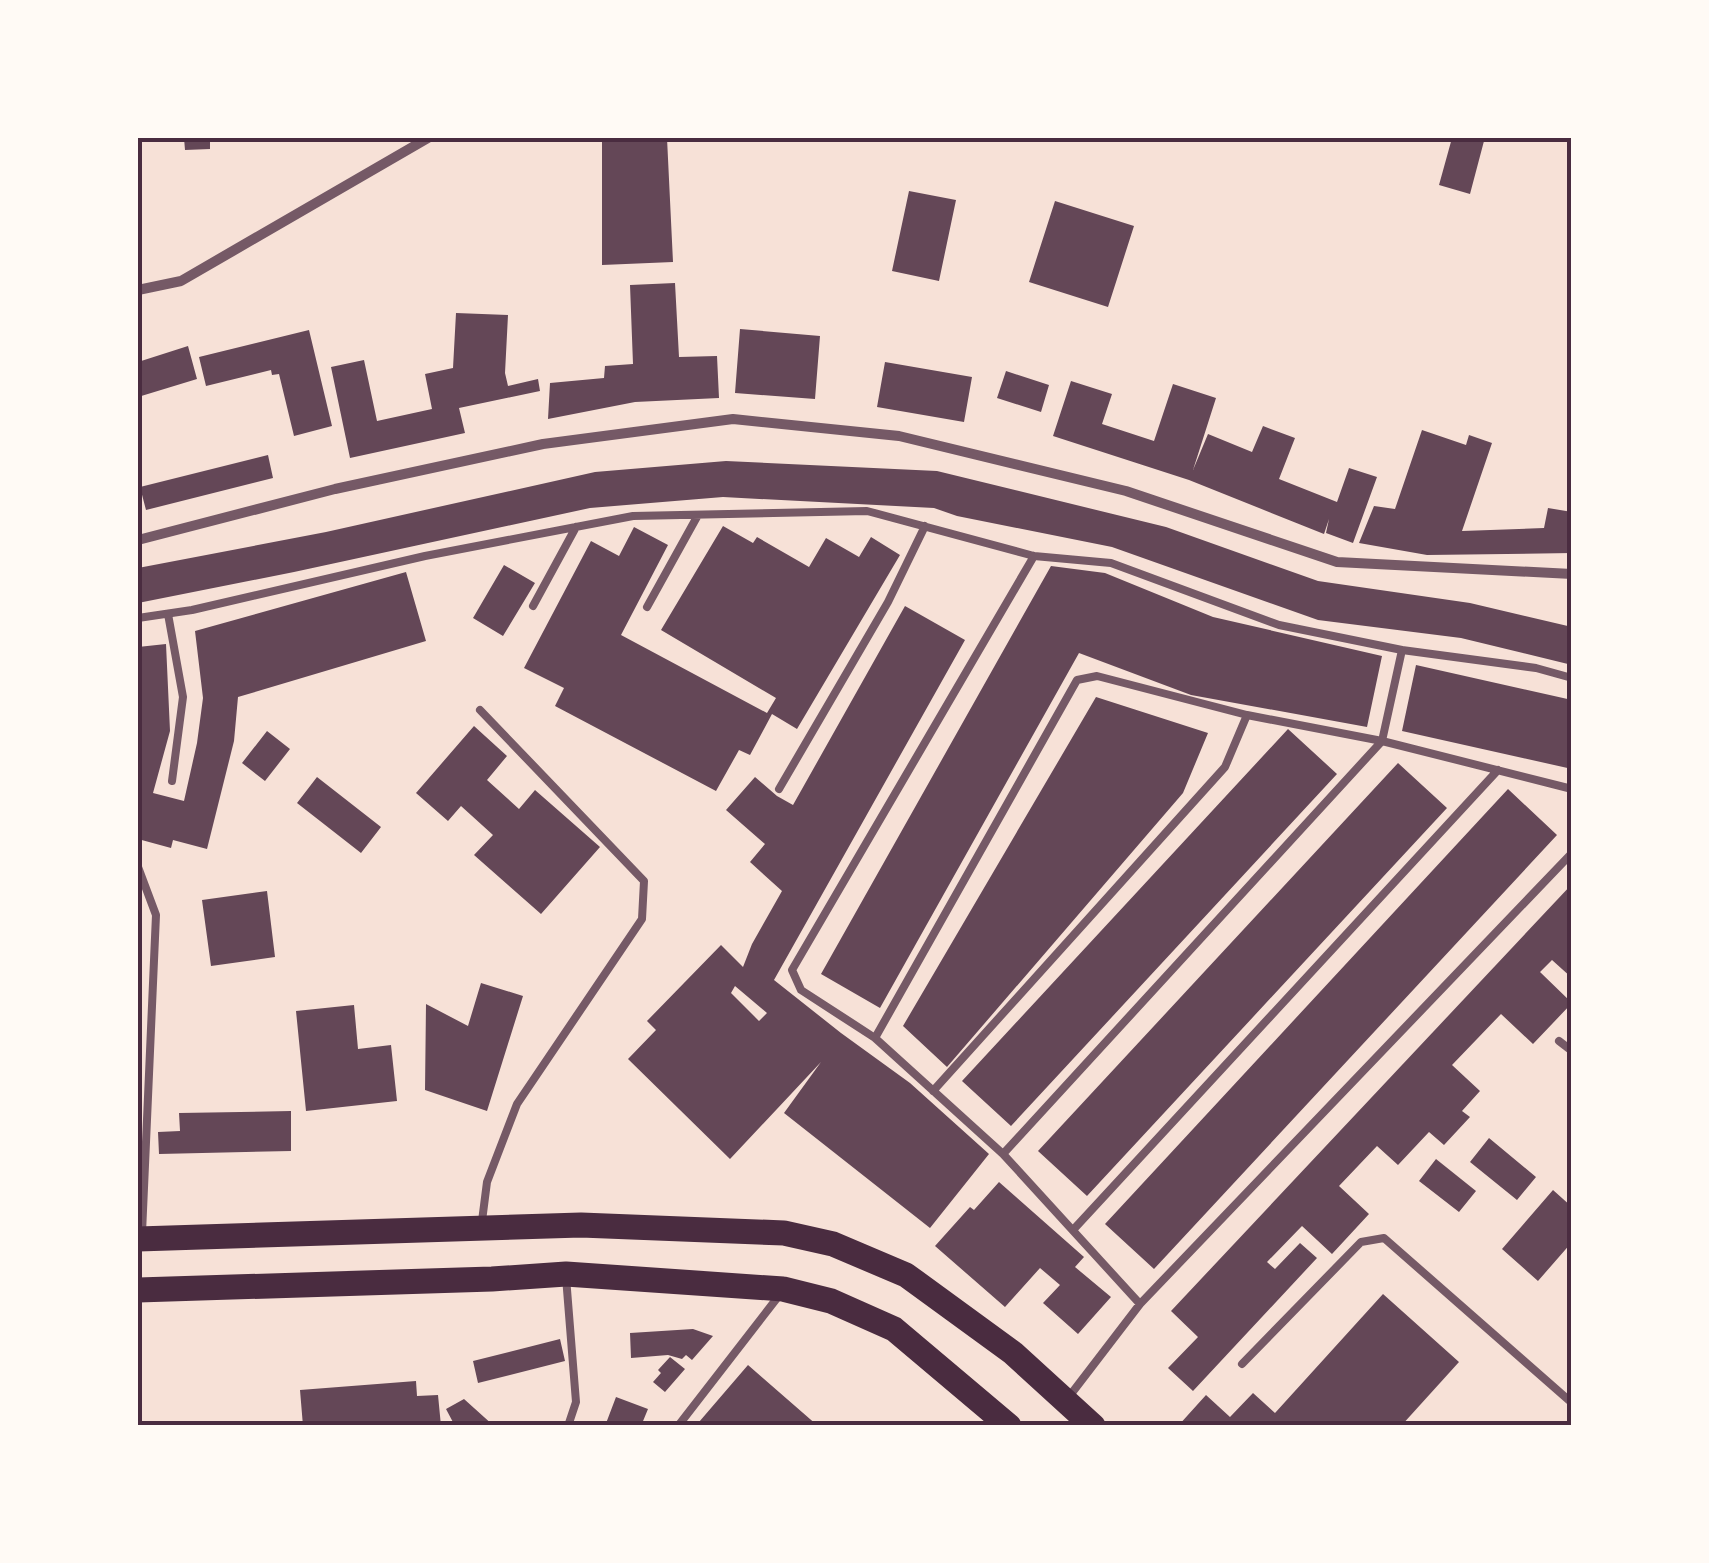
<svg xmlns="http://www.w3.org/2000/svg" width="1709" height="1563" font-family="'Open Sans',sans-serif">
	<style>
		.building { fill: #644757; fill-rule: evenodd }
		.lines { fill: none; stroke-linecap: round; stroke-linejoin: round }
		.service { stroke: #755966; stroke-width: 8 }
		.minor { stroke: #755966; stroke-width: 10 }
		.primary { stroke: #4a2c40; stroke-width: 25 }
		.neatline { fill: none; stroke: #4a2c40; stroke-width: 4 }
	</style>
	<rect width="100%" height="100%" fill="#f7e1d7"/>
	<path class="building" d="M184,138H210V149L185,150Z
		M602,138H667L673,262L602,265Z
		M1452,138H1488L1487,141H1484L1470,194L1439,185Z
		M909,191L956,200L939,281L892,271Z
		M1055,201L1134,226L1108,307L1029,282Z
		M675,283L679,357L717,356L719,398L635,402L548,419L550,383L604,378L605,366L633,364L630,285Z
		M456,313L508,315L505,373L508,386L538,379L540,391L459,408L465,433L350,458L331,367L364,360L377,421L432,409L425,374L453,368Z
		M740,329L820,336L815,399L735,393Z
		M309,330L332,426L294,436L279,374L272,375L271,370L206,386L199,357Z
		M188,346L197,379L138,397V362Z
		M885,362L972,377L964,422L877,407Z
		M1006,371L1049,385L1041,412L997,398Z
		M1071,381L1112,394L1102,424L1154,441L1173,384L1216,398L1193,470L1208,434L1252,452L1263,426L1295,438L1279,479L1337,502L1349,468L1377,477L1353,543L1326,533L1329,519L1324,534L1189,480L1053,436Z
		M1422,430L1466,445L1469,435L1492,443L1462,531L1544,528L1548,508L1572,512V553L1427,555L1359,543L1374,506L1395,509Z
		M268,455L273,478L146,510L140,487Z
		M726,461L937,471L1166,527L1318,581L1470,603L1572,627V665L1461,638L1318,620L1112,547L957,516L934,508L723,497L590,508L294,572L138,603V568L326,532L595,472Z
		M723,526L753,543L757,537L809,567L826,538L859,557L871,537L900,555L797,729L772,714L750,755L739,750L716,791L555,706L564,688L524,668L591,541L619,556L634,527L668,545L621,635L767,713L776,698L661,630Z
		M504,565L535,583L503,636L473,618Z
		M1051,566L1105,573L1213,617L1382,656L1367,727L1191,695L1079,653L880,1008L821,974Z
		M406,572L426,641L238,697L234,741L207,849L173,840L171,848L138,839V647L166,644L170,731L153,793L184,801L197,743L203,698L195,631Z
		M905,606L965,640L774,980L841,1033L910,1083L989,1154L930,1228L784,1113L821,1062L730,1159L628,1059L656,1030L647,1021L721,945L743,967L752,944L782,891L750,862L765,844L726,810L755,777L777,796L793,805ZM735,986L767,1013L759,1021L731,993Z
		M1416,665L1572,700V769L1402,731Z
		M1096,697L1208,733L1183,793L947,1067L903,1026Z
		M474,726L507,756L487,780L519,809L535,790L600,847L541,914L474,855L493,835L461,806L448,821L416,793Z
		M1288,729L1337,774L1011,1126L962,1081Z
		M267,731L290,749L265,781L242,763Z
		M1398,763L1447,808L1087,1196L1038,1151Z
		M317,777L381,827L361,853L297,803Z
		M1508,789L1557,835L1154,1269L1105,1224Z
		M1572,884V978L1552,960L1540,972L1572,1003L1533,1044L1501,1014L1452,1065L1480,1091L1462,1111L1470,1117L1444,1145L1429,1132L1398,1165L1377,1146L1339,1186L1369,1214L1332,1254L1302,1226L1267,1262L1275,1269L1300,1243L1317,1258L1193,1391L1168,1368L1198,1337L1171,1311Z
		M267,891L275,957L211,966L202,900Z
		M481,983L523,996L487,1111L425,1090L426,1004L468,1026Z
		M354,1005L358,1049L391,1045L397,1101L306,1111L296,1011Z
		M291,1111V1151L159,1154L158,1132L180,1131L179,1113Z
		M1489,1138L1536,1177L1517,1200L1470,1162Z
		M1436,1159L1476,1191L1459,1212L1419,1181Z
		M999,1182L1084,1257L1075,1267L1111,1297L1078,1334L1043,1303L1060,1285L1040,1268L1005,1307L935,1246L970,1207L974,1210Z
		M1553,1190L1572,1207V1242L1538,1281L1502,1249Z
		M1383,1294L1459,1362L1401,1426H1178L1206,1395L1230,1417L1253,1393L1275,1413Z
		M693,1329L713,1336L692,1360L686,1355L682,1359L668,1355L631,1358L630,1333Z
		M560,1339L565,1361L478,1383L473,1361Z
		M670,1357L685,1369L665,1392L653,1382L661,1373L658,1370Z
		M748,1365L818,1426H702L699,1422Z
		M416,1381L417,1396L438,1395L441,1426H303L300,1390Z
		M616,1397L648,1409L641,1426H605Z
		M464,1399L494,1426H455L446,1409Z"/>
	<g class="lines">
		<path class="service" d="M1034,556L792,970L801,990L875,1038L1003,1154L1140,1304
			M533,606L576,527
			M647,607L698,515
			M168,614L183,697L172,781
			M138,618L192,610L425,556L633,516L867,511L1034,556L1111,563L1279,625L1402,650L1536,668L1572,678
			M480,710L644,881L642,919L517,1104L487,1182L482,1221
			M1247,715L1382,741L1572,789
			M779,789L888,602L925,526
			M138,867L156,915L142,1233
			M875,1038L1077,680L1097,676L1247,715L1225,767L933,1091
			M1559,1041L1572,1051
			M1003,1154L1382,741L1402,650
			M1073,1230L1498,770
			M566,1277L576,1402L568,1426
			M1242,1364L1361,1242L1384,1238L1572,1403
			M1068,1398L1140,1304L1572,853
			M678,1426L781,1293"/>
		<path class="minor" d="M138,290L181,281L428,138
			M138,540L335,489L543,444L733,419L899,436L1126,491L1337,562L1572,574"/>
		<path class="primary" d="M138,1239L581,1225L784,1233L833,1244L906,1275L1013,1353L1093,1426
			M138,1290L492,1279L566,1274L783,1289L831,1301L894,1329L1009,1426"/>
	</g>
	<rect width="1709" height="1563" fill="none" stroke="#fffaf5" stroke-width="280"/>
	<rect x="140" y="140" width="1429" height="1283" class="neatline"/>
</svg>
